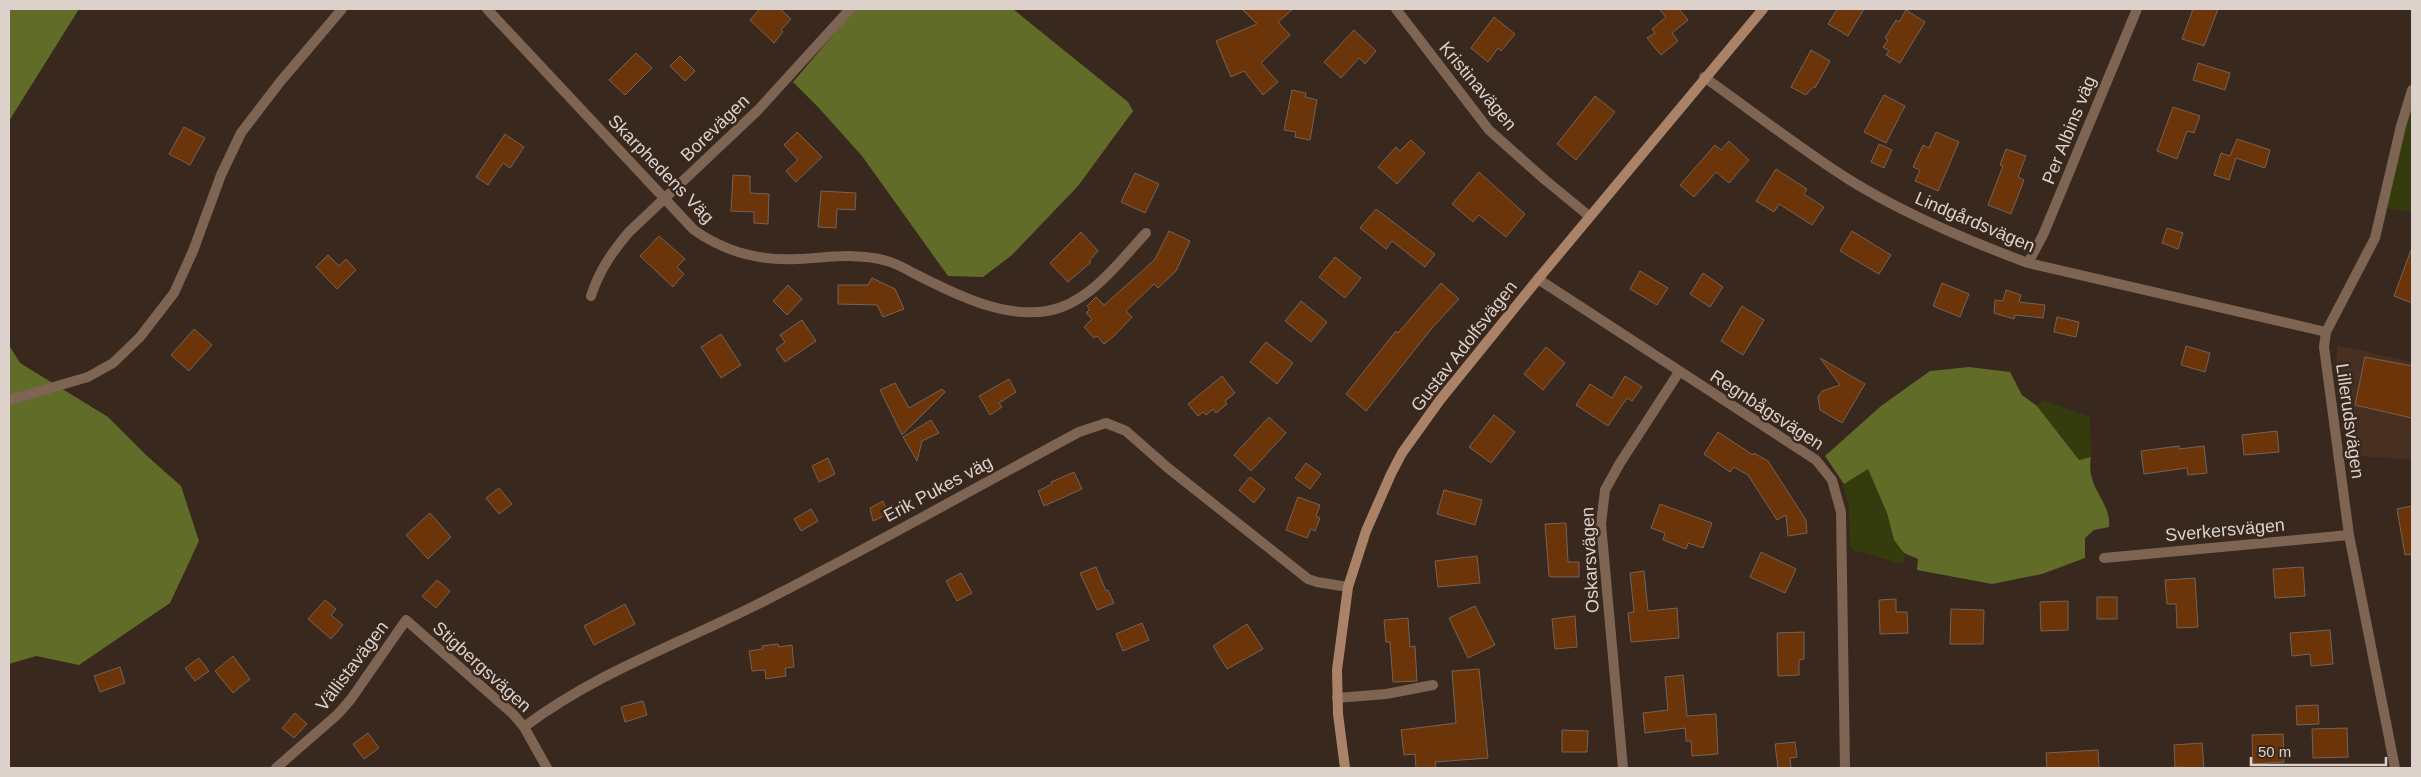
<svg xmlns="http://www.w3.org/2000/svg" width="2421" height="777" font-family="Arial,sans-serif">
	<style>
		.built { fill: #473021 }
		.green { fill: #343b0d }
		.forest { fill: #616c29 }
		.building { fill: #6b3509; stroke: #766256 }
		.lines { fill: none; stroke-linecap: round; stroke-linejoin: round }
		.street { stroke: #7d6453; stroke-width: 10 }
		.secondary { stroke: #aa8267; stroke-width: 10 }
		.labels { text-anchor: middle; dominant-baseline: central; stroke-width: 5; stroke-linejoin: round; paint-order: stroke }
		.street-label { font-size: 18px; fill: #ddd2cb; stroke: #39281d }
	</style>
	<rect width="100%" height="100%" fill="#39281d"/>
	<path class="built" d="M2337,345L2412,362V460L2350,455L2336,373Z"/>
	<path class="green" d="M2412,90V212L2383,208Z
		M2043,400L2090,417L2091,457L2079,460L2037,406Z
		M1868,469L1887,513L1894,540L1905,554L1903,564L1853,550L1850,546L1849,507L1843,485Z"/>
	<path class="forest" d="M9,9H79L9,121Z
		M855,9H1013L1128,102L1133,111L1078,186L1012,255L983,277L948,276L862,156L818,107L793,82Z
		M9,345L20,363L108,417L147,456L181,486L199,541L170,603L79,665L36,656L9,664Z
		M1969,367L2010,372L2022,395L2037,406L2079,460L2091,457C2085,488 2112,502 2109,527L2094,530L2085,538V558L2042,574L1992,584L1917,570L1918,559L1904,553L1894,540L1887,513L1868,469L1844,484L1825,456L1881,406L1930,371Z"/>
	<path class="building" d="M760,9H780L791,19L781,30L783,32L774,43L750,20Z
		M1242,9H1293L1278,22L1290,35L1261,63L1278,82L1263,95L1244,71L1231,77L1216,41L1257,24Z
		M1659,9H1679L1688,20L1672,33L1678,41L1661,55L1647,38L1655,33L1652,29L1666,17Z
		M1837,9H1864L1848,36L1828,24Z
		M2193,9H2218L2204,46L2182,39Z
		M1906,10L1925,22L1900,63L1886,55L1889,51L1883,47L1888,40L1885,38L1896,20L1899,22Z
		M1494,17L1515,34L1501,51L1498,48L1488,62L1471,48Z
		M1354,30L1376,51L1365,64L1359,58L1341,78L1324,62Z
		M1811,50L1830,61L1815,88L1814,86L1806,95L1791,87Z
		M636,53L652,68L625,95L609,80Z
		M680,56L695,71L685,81L670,66Z
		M2198,63L2230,73L2225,90L2193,80Z
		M1292,90L1306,93L1305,97L1317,100L1310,140L1295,137L1296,132L1284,130Z
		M1884,95L1905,106L1886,143L1864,132Z
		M1595,96L1615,112L1576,160L1557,144Z
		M2173,107L2200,116L2194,133L2187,131L2177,159L2157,151Z
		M184,127L205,138L190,165L169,154Z
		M797,132L822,157L796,182L786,171L798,160L784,145Z
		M1936,132L1959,142L1938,191L1915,181L1920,170L1913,167L1923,145L1929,148Z
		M505,134L524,147L510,168L503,163L488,185L476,177Z
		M2237,139L2270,150L2265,168L2236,158L2229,180L2214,175L2221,153L2230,156Z
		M1411,140L1425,153L1397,184L1378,167L1396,147L1400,151Z
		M1729,141L1749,160L1729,183L1716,172L1694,197L1680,185L1715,145L1721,150Z
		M1879,144L1892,150L1884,168L1871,162Z
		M2006,149L2026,156L2018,177L2024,180L2011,214L1988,205L2003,166L2000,165Z
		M1776,169L1807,189L1804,194L1824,207L1812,225L1779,204L1774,212L1756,201Z
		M1479,172L1525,214L1506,237L1479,215L1473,222L1452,204Z
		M1135,173L1159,184L1145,213L1121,202Z
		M733,175L750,176V193L769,194L768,224L754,223V212L731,211Z
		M821,191L856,193L855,210L837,209L836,228L818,227Z
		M1376,209L1435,254L1425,267L1392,241L1386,249L1360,228Z
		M2167,228L2183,233L2178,249L2162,243Z
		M1169,231L1190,241L1176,271L1158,288L1154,284L1126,311L1132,317L1114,336L1104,344L1097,336L1094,338L1084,327L1092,319L1086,313L1090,309L1087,306L1096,297L1104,305L1139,274L1155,259Z
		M1852,231L1891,255L1879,274L1840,251Z
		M1081,232L1098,251L1089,261L1091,262L1068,282L1050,263Z
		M659,236L685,259L677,267L684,274L673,287L640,256Z
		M2411,250L2412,251V303L2394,296Z
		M328,255L339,266L346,259L356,270L337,289L316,267Z
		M1335,257L1361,278L1345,298L1319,277Z
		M1640,271L1668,288L1657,305L1630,289Z
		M1703,273L1723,287L1710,307L1690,294Z
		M872,278L895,289L904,309L883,317L877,305L838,304V285H868Z
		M1441,283L1459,299L1432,328L1366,411L1346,394L1396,331L1398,333Z
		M1942,283L1969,294L1960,317L1933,306Z
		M788,285L802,299L787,315L773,301Z
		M2006,290L2021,295L2019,302L2045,305L2043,318L2015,315L2014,319L1994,313L1995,300L2003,301Z
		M1301,301L1327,322L1311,342L1285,321Z
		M1742,306L1764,320L1743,355L1721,341Z
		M2057,317L2079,322L2076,337L2054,332Z
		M802,320L816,341L785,362L776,349L785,342L780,335Z
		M194,329L212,345L189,371L171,355Z
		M721,334L741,365L721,378L701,347Z
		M1266,342L1293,363L1277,384L1250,362Z
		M2186,346L2210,353L2205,372L2181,365Z
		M1546,347L1565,363L1543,390L1524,374Z
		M2365,357L2412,366V418L2355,405Z
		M1820,358L1865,384L1842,423L1820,410L1818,397L1822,391L1840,385Z
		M1222,376L1235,393L1225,401L1227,404L1216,413L1213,409L1206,415L1203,412L1198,416L1188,404Z
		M1625,376L1642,387L1632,401L1627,398L1608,426L1576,405L1590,384L1612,398Z
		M1009,379L1016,392L999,403L1002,407L990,415L979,396Z
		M895,383L909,408L942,389L945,392L902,435L880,390Z
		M1494,415L1515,432L1491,463L1469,447Z
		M1269,417L1286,433L1251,471L1234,455Z
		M931,420L939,433L922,441L917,461L903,437Z
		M2277,431L2279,452L2244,455L2242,435Z
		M1718,432L1753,455L1754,453L1768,461L1806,520L1807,533L1788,536L1786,515L1777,520L1748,475L1734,467L1730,472L1704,454Z
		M2179,446V449L2204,446L2207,473L2188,475L2187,468L2144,474L2141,451Z
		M828,458L835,474L819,482L812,466Z
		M1306,463L1321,474L1310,489L1295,478Z
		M1074,472L1082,489L1044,506L1038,491L1052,484L1051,482Z
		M1250,477L1265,489L1254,503L1239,490Z
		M499,488L512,504L499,514L486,498Z
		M1444,490L1482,500L1475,525L1437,514Z
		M1298,497L1320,505L1316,516L1320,518L1315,531L1311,529L1307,538L1286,530Z
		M883,501L888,514L873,521L870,508Z
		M1660,504L1712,523L1703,548L1688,543L1686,549L1663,540L1665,533L1651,528Z
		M2412,506V554L2405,555L2397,509Z
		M811,509L818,521L801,531L794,519Z
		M430,513L451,537L428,559L406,535Z
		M1566,523L1568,562H1579V577H1552L1549,576L1545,524Z
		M1761,552L1796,569L1785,593L1750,577Z
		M1477,556L1480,583L1438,587L1435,561Z
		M1096,567L1106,591L1108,590L1114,603L1097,610L1080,573Z
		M2303,567L2305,596L2275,598L2273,569Z
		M1644,571L1648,611L1677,608L1679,638L1631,642L1628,613L1634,612L1630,573Z
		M961,573L972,593L957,601L946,581Z
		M2195,578L2198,627L2177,628L2176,604H2167L2165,580Z
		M437,580L450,591L436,608L422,596Z
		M2097,597H2117V619H2097Z
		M1896,599V612H1907L1908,633L1880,634L1879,600Z
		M325,600L336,609L331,615L343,625L331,639L308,619Z
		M2068,601V630L2041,631L2040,602Z
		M625,604L635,624L594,645L584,626Z
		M1475,606L1495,645L1468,658L1449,618Z
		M1951,609L1984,610L1983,644H1950Z
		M1575,616L1577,647L1555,649L1552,619Z
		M1408,618L1410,647L1415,646L1417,681L1393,682L1390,642H1386L1384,620Z
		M1142,623L1149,640L1123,651L1116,634Z
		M1247,624L1263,649L1227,669L1213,646Z
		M2330,630L2333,664L2311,666L2310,654L2292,656L2290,633Z
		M1804,632V659L1799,660V675L1778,676L1777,633Z
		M778,644L779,647L792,645L794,667L785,668L786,676L766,679L765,670L752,671L749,651L763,649L762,646Z
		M233,656L250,679L233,693L215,671Z
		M199,658L209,671L195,681L185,668Z
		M120,667L125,683L100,692L94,676Z
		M1479,669L1488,758L1435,762L1436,768H1416L1415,754L1404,755L1401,730L1456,723L1452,671Z
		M1683,675L1687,716L1716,714L1718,754L1692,756L1691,741H1686L1685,728L1645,733L1643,713L1668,710L1665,677Z
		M643,701L647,715L625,722L621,707Z
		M2318,705L2319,724L2297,725L2296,706Z
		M295,713L307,724L294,738L282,728Z
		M2347,728L2348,757L2313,758L2312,729Z
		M1562,730L1588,731L1587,752H1562Z
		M368,733L379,748L364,759L353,744Z
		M2283,734L2284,762L2253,764L2252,735Z
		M1795,742L1797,757L1790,758L1791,768H1778L1775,744Z
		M2202,743L2204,768L2175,767L2174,745Z
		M2098,750L2099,768H2047L2046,753Z"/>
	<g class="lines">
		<path class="street" d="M487,9L694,230C724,251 760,261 797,259C827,258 858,252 887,261C899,264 910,272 921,277C959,296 1004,318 1047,311C1089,304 1118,263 1146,233
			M1396,9L1489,130L1544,179L1589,216
			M1704,77C1752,111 1798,147 1848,179C1904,214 1966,240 2028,263L2326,332
			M2028,263L2043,235L2137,9
			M1538,279L1816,460L1832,480L1841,512L1845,768
			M591,296C599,271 612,252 629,232L758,110L850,9
			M9,400L88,377L113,363L140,337L174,293L193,251L221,175L241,133L280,82L342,9
			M2104,558L2349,535
			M1337,698L1386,694L1433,685
			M524,727C599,670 690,640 772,597C876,544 977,487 1079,432L1106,423L1126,431L1168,468L1308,579L1317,582L1348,587
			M276,768L338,714L351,699L406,620L513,714L524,727L547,768
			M1623,768L1601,524L1605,490L1620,463L1679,372
			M2395,768L2349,535L2324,347L2326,332L2375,238L2401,126L2412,90"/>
		<path class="secondary" d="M1345,768L1338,714L1337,670L1348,587L1366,531L1391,474L1402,453L1440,400L1538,279L1763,9"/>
	</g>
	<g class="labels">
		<g class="street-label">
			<text transform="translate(1478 86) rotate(50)">Kristinavägen</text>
			<text transform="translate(715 128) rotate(-44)">Borevägen</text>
			<text transform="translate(2069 130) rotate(-68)">Per Albins väg</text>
			<text transform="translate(661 169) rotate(46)">Skarphedens Väg</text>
			<text transform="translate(1975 222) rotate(23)">Lindgårdsvägen</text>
			<text transform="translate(1464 346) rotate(-52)">Gustav Adolfsvägen</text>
			<text transform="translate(1767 410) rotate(33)">Regnbågsvägen</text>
			<text transform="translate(2350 421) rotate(82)">Lillerudsvägen</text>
			<text transform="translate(938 489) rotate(-28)">Erik Pukes väg</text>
			<text transform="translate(2225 530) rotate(-5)">Sverkersvägen</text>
			<text transform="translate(1590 560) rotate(-93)">Oskarsvägen</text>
			<text transform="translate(352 666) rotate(-53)">Vällistavägen</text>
			<text transform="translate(482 667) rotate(42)">Stigbergsvägen</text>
		</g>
	</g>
	<rect width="2421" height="777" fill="none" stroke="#ddd2cb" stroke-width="20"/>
	<path d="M2251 757v8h135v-8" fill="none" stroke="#ddd2cb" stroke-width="2.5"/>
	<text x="2258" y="757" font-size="15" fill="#ddd2cb" stroke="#39281d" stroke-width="4" paint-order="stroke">50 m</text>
</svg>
